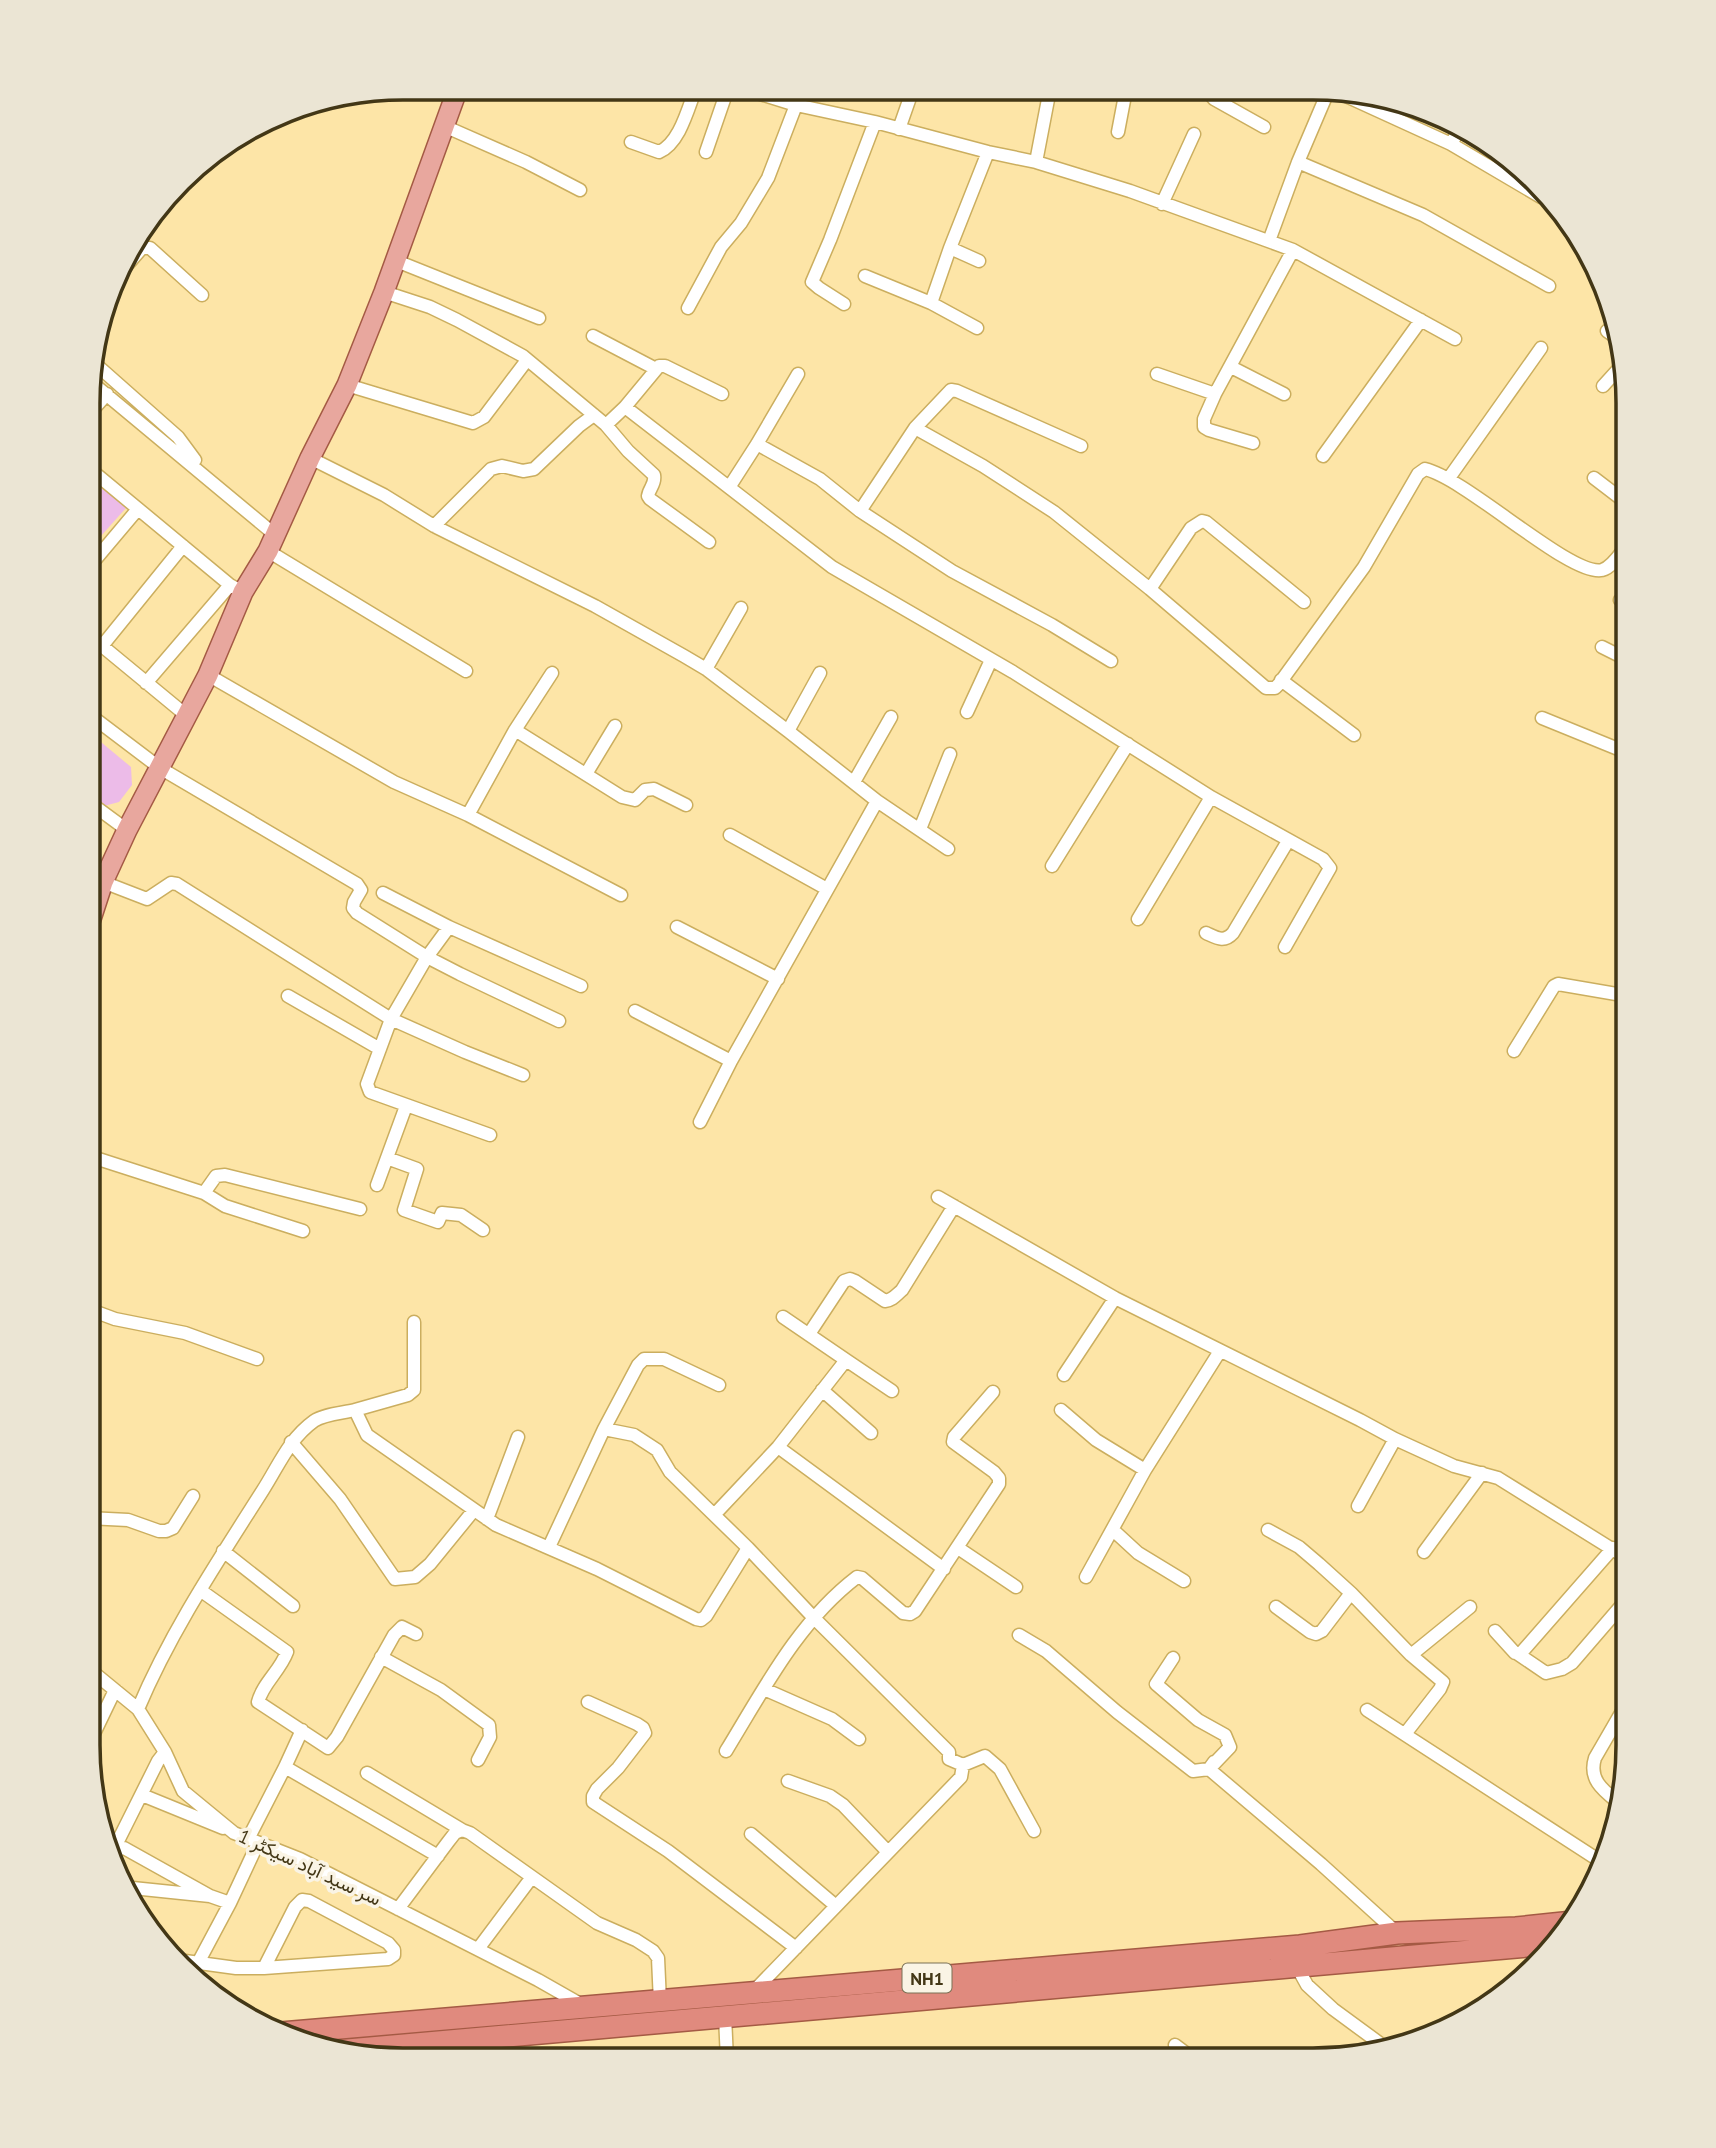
<svg xmlns="http://www.w3.org/2000/svg" width="1716" height="2148" font-family="'PT Sans',Vazirmatn,sans-serif">
	<style>
		.green { fill: #ecbbe8 }
		.lines { fill: none; stroke-linecap: round; stroke-linejoin: round }
		.minor-casing { stroke: #cbae5f; stroke-width: 15 }
		.primary-casing { stroke: #a45a44; stroke-width: 22 }
		.trunk-casing { stroke: #a45a44; stroke-width: 24 }
		.minor { stroke: #fff; stroke-width: 12 }
		.primary { stroke: #e8a79e; stroke-width: 19 }
		.trunk { stroke: #e08a7e; stroke-width: 21 }
		.labels { text-anchor: middle; dominant-baseline: central; stroke-width: 7; stroke-linejoin: round; paint-order: stroke }
		.shield { fill: #faf4e5; stroke: #7a7054; stroke-width: 2 }
		.shield-label { font-size: 18px; font-weight: bold; fill: #433716 }
		.street-label { font-size: 19px; fill: #433716; stroke: #faf4e5 }
		.rim { fill: none; stroke: #433716; stroke-width: 3.5 }
	</style>
	<rect width="100%" height="100%" fill="#fde5a7"/>
	<path class="green" d="M90,478L126,508L92,546L90,545Z
		M90,733L131,767L132,785L119,802L104,806L89,794Z"/>
	<g class="lines">
		<defs>
			<path id="minor" d="M741,88L796,105L875,122L988,152L1036,162L1130,191L1293,250L1455,339
				M1209,90V93L1214,99L1264,127
				M444,126L526,162L580,190
				M899,129L913,89
				M1118,132L1126,90
				M631,142L659,152C680,143 688,108 696,88
				M1451,144L1459,130
				M706,152L728,88
				M1036,162L1050,89
				M1298,162L1423,215L1549,286
				M1162,204L1194,134
				M1269,241L1298,162L1327,94L1331,91H1335L1451,144L1541,197
				M950,248L979,261
				M394,260L539,318
				M120,273L142,248H150L202,295
				M865,276L931,303
				M384,292L430,307L457,320L523,356L606,425L628,451L654,475C656,484 649,488 648,496L650,499L709,542
				M844,304L819,288L812,282L830,240L875,122
				M688,308L721,247L741,223L768,178L796,105
				M977,328L931,303L950,248L988,152
				M1607,331L1620,340
				M593,336L656,369
				M91,360L178,437L195,460
				M1231,367L1284,394
				M1157,374L1215,394
				M90,381L274,534
				M347,385L473,423L484,417L527,360
				M1603,386L1623,364
				M625,407L832,567L1013,672L1211,797L1323,859L1330,868L1285,947
				M90,413L107,394
				M606,425L625,407L659,366H665L722,394
				M915,428L983,466L1054,512L1150,589L1266,688H1275L1279,684L1364,567L1418,474L1425,469C1467,479 1571,577 1602,570C1613,567 1621,552 1628,544
				M1253,443L1209,430L1204,427V419L1215,394L1293,250
				M757,444L820,479L860,511L952,571L1052,625L1111,661
				M1323,456L1421,320
				M310,458L384,495L434,526L595,606L684,656L706,669L788,731L877,801L948,849
				M90,469L230,585L243,592
				M1449,478L1541,348
				M1594,478L1628,504
				M730,486L757,444L798,374
				M860,511L915,428L951,390L957,391L1081,446
				M434,526L491,469L502,466L523,471L534,469L579,426L594,415
				M268,551L466,671
				M95,560L138,509
				M1150,589L1191,528L1202,521L1206,522L1304,602
				M1620,600L1628,605
				M90,636L187,716
				M102,646L183,546
				M1602,647L1628,660
				M706,669L741,608
				M208,675L394,782L468,815L621,895
				M1281,680L1354,735
				M146,683L230,585
				M967,712L991,660
				M90,715L160,768L357,884L361,890L354,902L353,908L357,913L427,957L460,974L559,1021
				M1542,718L1628,753
				M515,730L622,797L635,800L645,790L654,789L686,805
				M788,731L820,673
				M586,774L615,726
				M854,782L891,717
				M89,802L127,830
				M468,815L515,730L552,673
				M920,829L950,754
				M730,835L827,889
				M1052,866L1128,744
				M89,872L103,882L147,899L171,883L177,884L391,1019L465,1052L523,1075
				M383,893L449,927L581,986
				M1138,919L1211,797
				M449,927L427,957L391,1019L367,1084L370,1092L490,1135
				M677,927L778,979
				M1206,933C1217,938 1224,943 1233,933L1288,841
				M288,996L380,1049
				M635,1011L731,1061L700,1122
				M1514,1051L1554,986L1558,984L1628,996
				M731,1061L877,801
				M89,1156L204,1193L225,1206L303,1231
				M387,1158L417,1169L404,1210L438,1222L442,1213L461,1215L483,1230
				M377,1185L406,1106
				M204,1193L216,1176L225,1175L360,1209
				M938,1197L1115,1298L1360,1420L1395,1439L1454,1466L1498,1478L1628,1559
				M88,1309L115,1319L185,1333L257,1359
				M809,1334L844,1281L850,1279L855,1281L885,1301C893,1300 896,1295 902,1290L954,1206
				M846,1360L892,1391
				M1064,1375L1115,1298
				M822,1390L871,1433
				M355,1410L408,1395L414,1390V1322
				M1061,1410L1096,1440L1145,1470
				M604,1429L634,1435L657,1450L670,1472L748,1548L813,1617L949,1752V1759L963,1765L985,1756L1000,1769L1034,1831
				M291,1442L340,1499L395,1579L415,1577L430,1564L474,1510
				M778,1447L944,1569
				M1358,1506L1395,1439
				M715,1514L778,1447L846,1360L783,1317
				M88,1518L128,1520L159,1531H166L173,1528L193,1496
				M487,1519L518,1437
				M1113,1530L1138,1553L1184,1581
				M1268,1530L1299,1547L1319,1564L1351,1593L1411,1655L1443,1682L1440,1689L1405,1734
				M549,1547L604,1429L638,1365L644,1359H664L719,1385
				M958,1548L1016,1587
				M223,1551L293,1606
				M1424,1552L1482,1473
				M1086,1577L1145,1470L1220,1351
				M200,1590L287,1652C280,1671 263,1683 258,1702L328,1748L337,1737L394,1635L402,1627L416,1634
				M1276,1607L1310,1632L1316,1634L1322,1631L1351,1593
				M1495,1631L1515,1653H1521L1613,1548
				M1019,1635L1046,1651L1117,1712L1193,1771L1209,1769L1214,1762
				M1518,1654L1546,1673L1562,1669L1572,1663L1628,1598
				M1411,1655L1470,1607
				M381,1657L441,1690L489,1725L490,1737L478,1760
				M1173,1658L1156,1684L1198,1720L1225,1735L1230,1747L1209,1769L1321,1864L1397,1933
				M88,1668L138,1709L165,1752L183,1791L234,1833L300,1859L538,1980L582,2005
				M764,1689L832,1719L859,1739
				M588,1702L637,1724L643,1728L645,1733L618,1768L597,1789L593,1796V1802L668,1851L796,1948
				M138,1709C171,1631 218,1561 263,1490C279,1465 289,1439 314,1421C324,1414 343,1413 355,1410L367,1435L496,1525L597,1569L696,1619L701,1620L706,1616L748,1548
				M1367,1710L1603,1863
				M88,1746L115,1690
				M726,1751C764,1689 798,1622 857,1577L862,1578L903,1613L910,1614L915,1611L999,1484V1478L994,1472L953,1442L954,1437L993,1392
				M285,1767L438,1856
				M367,1773L462,1830
				M788,1781L830,1796L843,1805L888,1852
				M142,1795L223,1828
				M1620,1804C1604,1791 1588,1780 1595,1758L1628,1701
				M751,1834L836,1906
				M248,1839L285,1767L302,1730
				M112,1853L158,1761L165,1752
				M111,1856L118,1849L124,1848L210,1896
				M123,1887L210,1896L230,1903
				M398,1909L448,1842L455,1833L462,1830L470,1833L597,1923L636,1940L653,1951L658,1958L660,2002
				M478,1949L532,1877
				M185,1961L236,1968H264L388,1959L394,1955V1950L388,1943L309,1901L302,1900L295,1907L264,1968
				M198,1963L230,1903L258,1843
				M1296,1965L1307,1985L1333,2009L1382,2045
				M753,1992L961,1777L963,1765
				M725,2016L727,2060
				M1175,2045L1195,2060"/>
			<path id="primary" d="M89,925L103,882L127,830L208,675L243,592L268,551L310,458L347,385L384,292L458,88"/>
			<path id="trunk" d="M281,2033L1300,1946L1397,1933L1516,1928L1573,1922
				M336,2051L1550,1944"/>
		</defs>
		<use href="#minor" class="minor-casing"/>
		<use href="#primary" class="primary-casing"/>
		<use href="#trunk" class="trunk-casing"/>
		<use href="#minor" class="minor"/>
		<use href="#primary" class="primary"/>
		<use href="#trunk" class="trunk"/>
	</g>
	<g class="labels">
		<rect class="shield" x="902.5" y="1963.5" width="49" height="29" rx="5"/>
		<g class="shield-label">
			<text x="927" y="1978">NH1</text>
		</g>
		<g class="street-label">
			<text transform="translate(310 1867) rotate(25)">سر سید آباد سیکٹر 1</text>
		</g>
	</g>
	<path d="M0 0H1716V2148H0ZM403 100H1313A303 303 0 0 1 1616 403V1745A303 303 0 0 1 1313 2048H403A303 303 0 0 1 100 1745V403A303 303 0 0 1 403 100Z" fill="#ebe5d4" fill-rule="evenodd"/>
	<path class="rim" d="M403 100H1313A303 303 0 0 1 1616 403V1745A303 303 0 0 1 1313 2048H403A303 303 0 0 1 100 1745V403A303 303 0 0 1 403 100Z"/>
</svg>
